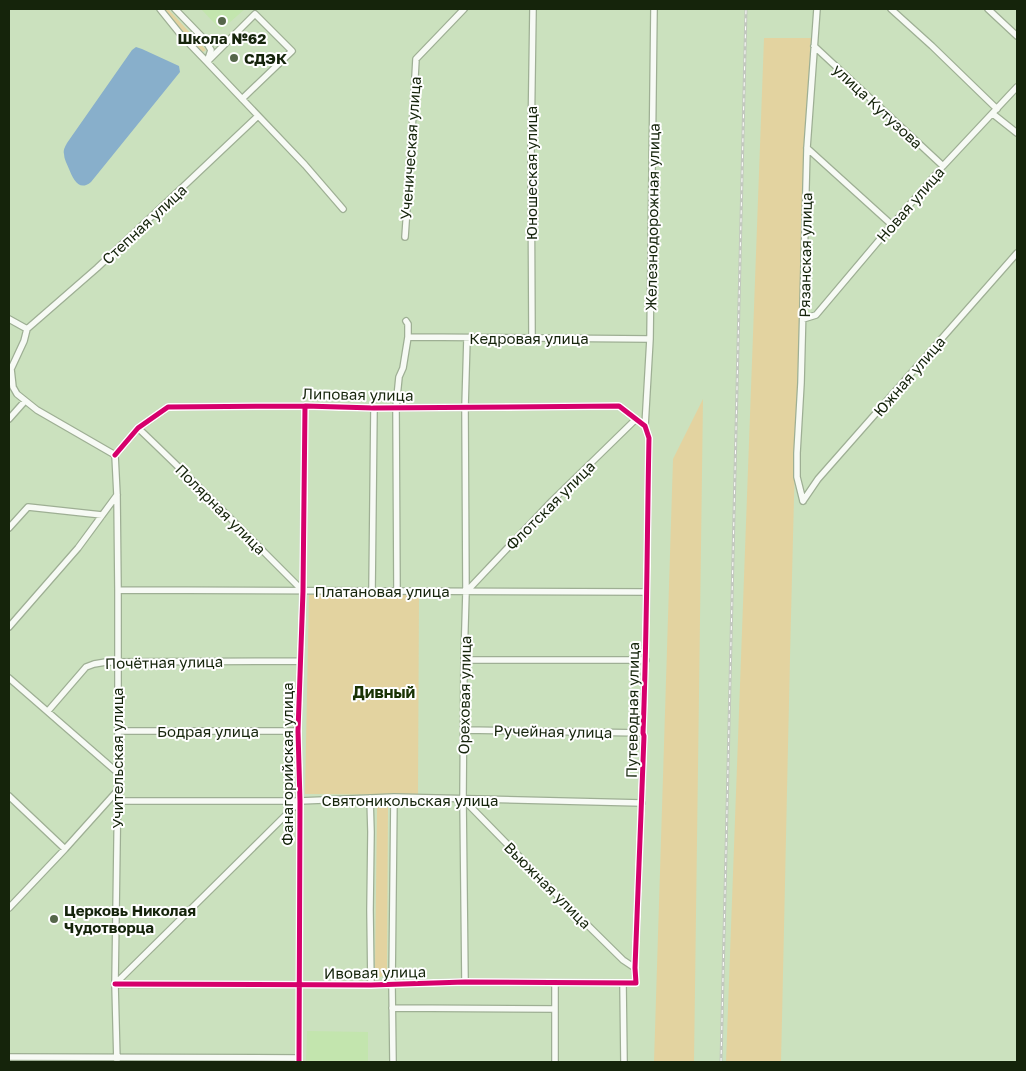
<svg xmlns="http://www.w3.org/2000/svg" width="1026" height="1071" font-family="'Golos Text',sans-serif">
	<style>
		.built { fill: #c3e5ae }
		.green { fill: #e3d3a0 }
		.water { fill: #88afcb }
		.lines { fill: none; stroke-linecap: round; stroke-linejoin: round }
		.street-casing { stroke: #9eaf94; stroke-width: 8 }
		.street { stroke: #f7faf5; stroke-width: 5.5 }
		.rail-casing { stroke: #c2c8be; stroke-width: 3 }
		.rail { stroke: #fff; stroke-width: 1; stroke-dasharray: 4; stroke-linecap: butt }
		.cycleway-casing { stroke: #fff; stroke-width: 8 }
		.cycleway { stroke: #d6006c; stroke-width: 5 }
		.poi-dot { fill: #55664a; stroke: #fff; stroke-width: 2 }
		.labels { text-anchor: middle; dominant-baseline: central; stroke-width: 4; stroke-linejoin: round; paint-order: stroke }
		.poi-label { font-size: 15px; font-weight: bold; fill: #15240b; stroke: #fff; text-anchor: start }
		.street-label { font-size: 15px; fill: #15240b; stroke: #fff }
		.neighbourhood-label { font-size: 16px; font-weight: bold; fill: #193204; stroke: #fff }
	</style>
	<rect width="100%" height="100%" fill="#cbe1be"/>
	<path class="built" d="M201,9H245L221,30Z
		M307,1031L368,1032V1062H306Z"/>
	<path class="green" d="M164,9H168L206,50L203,52L173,21Z
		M764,38H811C794,379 789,721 781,1062H726Z
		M703,399L694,1062H654L673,459Z
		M309,593H419L418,795L305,794Z
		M380,805H388L387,972L381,977H377L375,973L377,808Z"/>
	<path class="water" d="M136,47L142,49L179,66L180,72L91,182C79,192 73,179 69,169C67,164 64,159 64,154C63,150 65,147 67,143L132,50Z"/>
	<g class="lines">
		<defs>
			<path id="street" d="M160,9L181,35L207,62L255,14L292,51L242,99
				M175,9L205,40L211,50L207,62L305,165L343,209
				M891,9L932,46L997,109
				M988,9L1017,36
				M814,46L943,166
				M993,114L1017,133
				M807,148L892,225
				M405,237L411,149L416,59L464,9
				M9,319L27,329
				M803,319L816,315L892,225L943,166L1017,87
				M27,329L97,268L258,116
				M27,329L24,341L11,369L13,387L17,394L37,410L115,455
				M408,337L650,339
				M532,337L531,145L533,9
				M9,419L25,401
				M645,426L650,339L654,9
				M138,428C194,481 248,536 303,591
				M115,455L138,428L168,407L305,406L374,408L619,406L645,426L649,438C647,536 647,635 643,733L644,736L635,968L636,983L465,982L371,985L115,984
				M115,455L117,495L118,590V773L115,984L117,1062
				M803,501L797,477V453L801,383L807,148L817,9
				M803,501L818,479L1017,253
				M9,528L28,507L102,515
				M118,590L646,592
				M397,591L396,407L399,377L403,368L408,337V324L406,321
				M372,592L374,408
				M466,592L552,501L636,419
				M9,627L78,548L117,495
				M464,660H646
				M9,678L118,773
				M48,711L86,667L94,664L106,662L300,661
				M464,730L643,733
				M118,731H298
				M9,796L65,849
				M370,798L371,832L370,910L371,985
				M463,799L557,895L623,960L635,968
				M118,801H300L394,797L642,803
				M9,908L65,849L118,790
				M465,982L463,799L464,660L466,592L465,407L467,338
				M623,983L624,1062
				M115,984L300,801
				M555,984V1062
				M392,1008L555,1009
				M9,1057L299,1058
				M299,1062L300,801L298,731L303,591L305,406
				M393,1062L392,984L394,797"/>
		</defs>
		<use href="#street" class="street-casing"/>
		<use href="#street" class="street"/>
		<defs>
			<path id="rail" d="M721,1062L746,9"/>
		</defs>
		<use href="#rail" class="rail-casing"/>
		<use href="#rail" class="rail"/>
		<defs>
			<path id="cycleway" d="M115,455L138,428L168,407L305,406L374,408L619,406L645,426L649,438C647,536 647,635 643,733L644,736L635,968L636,983L465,982L371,985L115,984
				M299,1062L300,801L298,731L303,591L305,406"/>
		</defs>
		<use href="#cycleway" class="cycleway-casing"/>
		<use href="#cycleway" class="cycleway"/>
	</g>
	<g class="poi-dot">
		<circle cx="222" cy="21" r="5"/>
		<circle cx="234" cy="58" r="5"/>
		<circle cx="54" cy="919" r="5"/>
	</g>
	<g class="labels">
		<g class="poi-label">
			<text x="222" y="38" text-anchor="middle">Школа №62</text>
			<text x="244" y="58">СДЭК</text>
			<text x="64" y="910">Церковь Николая<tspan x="64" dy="17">Чудотворца</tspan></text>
		</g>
		<g class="street-label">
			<text transform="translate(878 106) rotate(43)">улица Кутузова</text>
			<text transform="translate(410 148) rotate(-86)">Ученическая улица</text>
			<text transform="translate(531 173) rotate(-90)">Юношеская улица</text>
			<text transform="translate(910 204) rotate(-49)">Новая улица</text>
			<text transform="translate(652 217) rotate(-89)">Железнодорожная улица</text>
			<text transform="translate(144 224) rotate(-43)">Степная улица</text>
			<text transform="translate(805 255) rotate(-89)">Рязанская улица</text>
			<text x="529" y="338">Кедровая улица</text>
			<text transform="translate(909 376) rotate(-49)">Южная улица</text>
			<text transform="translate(358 394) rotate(1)">Липовая улица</text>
			<text transform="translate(550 505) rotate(-45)">Флотская улица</text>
			<text transform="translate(221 509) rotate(45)">Полярная улица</text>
			<text x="382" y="591">Платановая улица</text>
			<text transform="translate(164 662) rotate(-1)">Почётная улица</text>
			<text transform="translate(464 695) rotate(-89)">Ореховая улица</text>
			<text transform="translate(632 710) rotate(-89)">Путеводная улица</text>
			<text x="208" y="731">Бодрая улица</text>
			<text transform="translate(553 731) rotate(1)">Ручейная улица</text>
			<text transform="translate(117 758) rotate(-90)">Учительская улица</text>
			<text transform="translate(287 764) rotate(-90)">Фанагорийская улица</text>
			<text x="410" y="800">Святоникольская улица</text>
			<text transform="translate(548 885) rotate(45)">Вьюжная улица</text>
			<text transform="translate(375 972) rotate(-1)">Ивовая улица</text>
		</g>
		<g class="neighbourhood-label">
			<text x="384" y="692">Дивный</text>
		</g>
	</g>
	<rect width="1026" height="1071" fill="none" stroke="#15240b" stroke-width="20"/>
</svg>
